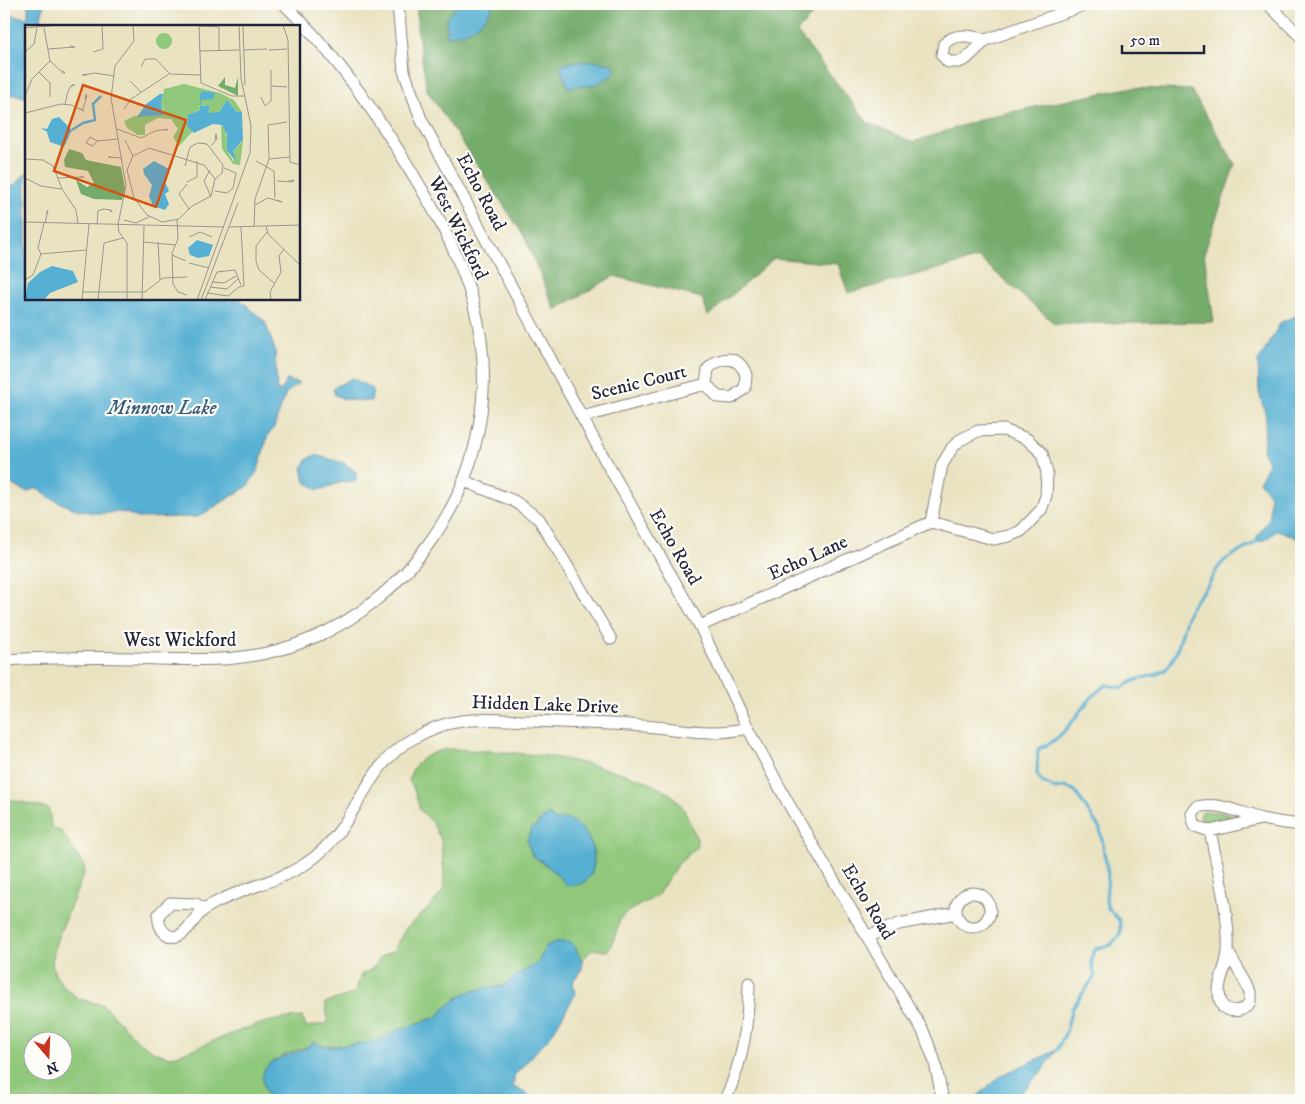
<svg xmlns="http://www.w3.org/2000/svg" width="1305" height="1104" font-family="'IM FELL DW Pica',serif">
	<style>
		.green { fill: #90c87c; stroke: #59755c; fill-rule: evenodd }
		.forest { fill: #74ac6c; stroke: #4b6754 }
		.water { fill: #56b0d3; stroke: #3c6987 }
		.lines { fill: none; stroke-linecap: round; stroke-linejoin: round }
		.stream { stroke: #56b0d3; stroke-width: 3 }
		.minor-casing { stroke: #86827e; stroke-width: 13 }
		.minor { stroke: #fff; stroke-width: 11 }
		.labels { text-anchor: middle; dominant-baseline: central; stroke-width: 4.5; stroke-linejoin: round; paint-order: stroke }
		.street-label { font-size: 19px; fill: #22223b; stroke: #fdfcf7 }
		.water-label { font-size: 20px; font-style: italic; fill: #375b78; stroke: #fdfcf7 }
		.inset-river { fill: none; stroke: #56b0d3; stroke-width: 2.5 }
		.inset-road { fill: none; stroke: #9a968c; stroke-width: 1 }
		.view { fill: #d45411; fill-opacity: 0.15; stroke: #d45411; stroke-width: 2.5 }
		.inset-edge { fill: none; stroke: #22223b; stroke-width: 2.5 }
	</style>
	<rect width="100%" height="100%" fill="#fdfcf7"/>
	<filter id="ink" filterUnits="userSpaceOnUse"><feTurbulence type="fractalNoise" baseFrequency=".02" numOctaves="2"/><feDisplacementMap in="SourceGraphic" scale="10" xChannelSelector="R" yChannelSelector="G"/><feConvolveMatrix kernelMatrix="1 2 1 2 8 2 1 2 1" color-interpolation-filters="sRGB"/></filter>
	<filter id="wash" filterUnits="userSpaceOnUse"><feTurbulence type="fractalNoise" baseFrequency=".0096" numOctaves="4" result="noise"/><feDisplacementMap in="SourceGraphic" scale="20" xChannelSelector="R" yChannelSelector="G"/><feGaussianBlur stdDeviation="1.12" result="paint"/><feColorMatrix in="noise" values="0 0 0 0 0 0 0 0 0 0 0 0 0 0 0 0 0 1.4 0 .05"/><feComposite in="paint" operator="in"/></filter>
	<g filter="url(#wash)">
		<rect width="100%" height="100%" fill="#eae3c2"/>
		<path class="green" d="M449,749L491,751L548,756L596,766L642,779L672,795L684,809L697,839L696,848L677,865L657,896L627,912L620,919L612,945L607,951L593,949L582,960L575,948L544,950L538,963L517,975L506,984L501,987H489L473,991L457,998L437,1017L418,1023L379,1041L345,1046H309L284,1055L263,1081L270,1100H4V797C18,803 33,803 48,809C53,820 45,827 61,831L84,866V873L56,942L52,963L55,975L65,988L79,999L103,1005L139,1042L155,1052L170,1057C214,1044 255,1018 302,1017L306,1027L326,1024L328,1019L325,1003L355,993L361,975L372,969L382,956L393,951L406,928L426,911L443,891L444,874L441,840L432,822L420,810L414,789L409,780C413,760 430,752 449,749ZM549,814L554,821C583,813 608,859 585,881C567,875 526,864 528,839C528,834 531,832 532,828H535ZM32,1042H62V1072H32Z
			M1203,811L1227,813L1235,817L1217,824L1204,823L1200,817Z"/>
		<path class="forest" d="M417,4H822L797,32L868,123L913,142L991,116L1128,88L1191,90L1235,164L1204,253L1214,322L1055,324L979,258L848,293L838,264L774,258L708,316L702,298L614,276L555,310L524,236L427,90L417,28Z"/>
		<path class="water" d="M28,4H44L40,22L44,26H26V98L15,94L4,97V14L28,18Z
			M458,4H493V6C480,27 471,32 447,36L446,20Z
			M594,61L612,64L616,73L594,85L568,87L560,67L571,62Z
			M26,173V299H240L265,322L275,350L277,392L282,389L286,380L299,383L286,393L273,430L268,435L258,470L247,487L198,517L137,518C116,507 116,515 96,513C74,511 53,501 36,488L27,492L4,481V191L17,183Z
			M1301,314V542L1291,535L1277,530L1267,539L1259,542L1256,538L1270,517V495L1259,481L1266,470L1268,461L1263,452L1266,416L1259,392L1258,362L1281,322Z
			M352,378L373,389L371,401C359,401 346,401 335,395L333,388Z
			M315,455L344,463L356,472V481L342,482L319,490L305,482L302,468L308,459Z
			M549,814L554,821C592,806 614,891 567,885L548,866L532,855L527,841L532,827L535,828L538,823Z
			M555,942H569L573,944L582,960V969L573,981L575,995L552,1034L514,1076V1083L510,1085L526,1093L532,1100H270C247,1060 282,1060 306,1048C310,1046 311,1043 315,1042L319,1045L331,1047L379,1041L393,1032L437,1017L445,1008L465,993L489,987H501L506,984L517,975L538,963L546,946Z
			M1057,1050L1043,1070L1014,1100H973L1002,1075Z"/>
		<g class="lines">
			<path class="stream" d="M1057,1050L1066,1032L1072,1008L1095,976C1092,966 1088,956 1097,948L1111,945L1120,934V925L1119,920L1108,908L1106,901L1108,874L1100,829L1074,790L1065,787L1056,789L1042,782L1037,774L1038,749C1070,738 1079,703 1106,685L1122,688C1137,675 1158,678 1167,668C1180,652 1181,630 1189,611C1193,599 1205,592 1211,580C1215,573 1217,567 1224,561C1234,553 1247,549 1257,541"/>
		</g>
	</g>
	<g filter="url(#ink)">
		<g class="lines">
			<defs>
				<path id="minor" d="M398,4L404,71L421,119L605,460L700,626L748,728L788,803L923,1031L934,1059L943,1100
					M1268,4L1301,37
					M986,40C972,36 955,32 944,44L942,55L948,62H959L966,59L986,40L1087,4
					M582,417L706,384L718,397L732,398L745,388L746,375C739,355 721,355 708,369L706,384
					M464,481L514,501L539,519L611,639
					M700,626L931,522L993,539L1009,536L1021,531L1041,510L1046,496L1047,473L1042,453L1027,439L1004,430L978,431L960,440L952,448L942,465L931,522
					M4,660C47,658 90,657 133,658C197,660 247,665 308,640C359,620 402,583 432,539C480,472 496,382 473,302C458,249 429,200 400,153C367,100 329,47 284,4
					M1261,819L1210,831L1195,826L1192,814L1197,807C1220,801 1241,814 1262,819C1275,822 1288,824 1301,825
					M1210,831C1217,865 1230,917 1228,951C1227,971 1212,987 1223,1007C1233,1013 1243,1012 1250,1002V992L1246,983L1228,952
					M956 910a17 17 0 1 1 34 0a17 17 0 1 1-34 0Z
					M204,909L196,904L170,903L159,914C156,931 173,945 186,930C193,923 198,913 206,908C241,886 283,883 315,857C358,822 364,767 412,739C427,730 445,723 462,721C485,717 510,721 533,721C574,723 614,723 654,727C687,730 716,736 748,728
					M868,936L899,924L956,913
					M725,1100C743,1062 748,1025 749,983"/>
			</defs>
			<use href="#minor" class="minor-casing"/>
			<use href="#minor" class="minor"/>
		</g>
	</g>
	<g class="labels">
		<g class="street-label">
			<text transform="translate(481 192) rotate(62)">Echo Road</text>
			<text transform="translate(458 228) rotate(64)">West Wickford</text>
			<text transform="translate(639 383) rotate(-14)">Scenic Court</text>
			<text transform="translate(675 547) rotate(60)">Echo Road</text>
			<text transform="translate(808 558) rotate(-24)">Echo Lane</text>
			<text x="180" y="640">West Wickford</text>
			<text transform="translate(545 705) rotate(2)">Hidden Lake Drive</text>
			<text transform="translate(868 902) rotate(59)">Echo Road</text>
		</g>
		<g class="water-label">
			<text x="162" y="408">Minnow Lake</text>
		</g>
	</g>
	<g transform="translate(25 25)">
		<rect width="275" height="275" fill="#eae3c2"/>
		<path d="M131 16a8 8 0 1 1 16 0a8 8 0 1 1-16 0ZM134,55L139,64L159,59L195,68L209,75L217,87H212L202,75L193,88H183L185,80L174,81L176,84L164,90L161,96L168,106L154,121L148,112L153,104L146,94L133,93L120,100V110H113L102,103L99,96L109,91L140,89L136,79L139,65ZM196,100L201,105L203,127L209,137L208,126L218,116L215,140L208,139L197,124Z" fill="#90c87c"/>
		<path d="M200,52V60L210,63L213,52V71L193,61ZM44,124L57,128L61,135L96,142L100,163L97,175L69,174L56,169L51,155L62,162L69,158L63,146L40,142L39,135Z" fill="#74ac6c"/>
		<path d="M178,66L190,68L188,74L176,75V81L185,80L183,88L194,87L202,75L212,87H217L218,115L208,126L211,137L202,125V109L197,100L188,99L169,108L162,101L163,90L175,85V69ZM135,69H138L136,79L139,90L112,92L121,79ZM34,92L47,105L39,122L25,117L22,107L16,103L22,104L27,94ZM129,136L144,144L140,157L144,166L140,169L144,179L140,185L128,181L124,171L127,160L119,149L118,144ZM172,215L188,220L184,231L173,233L165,230L163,223ZM27,241L48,246L53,257L25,268L19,275H0L3,258L15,247Z" fill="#56b0d3"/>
		<path class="inset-river" d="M47,105L58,98L70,95L68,79L76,71"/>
		<path class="inset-road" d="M174,0L176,58L207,71H220M218,0L220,60M258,0L263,15L265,137L275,140M174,1L194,2V26M0,3L35,0M23,24L50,22L45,21M219,25L242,24M244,25L262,24M174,26L214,25M0,27L9,19L12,3M68,27L78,24L77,0M25,36L38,48H40L37,45M116,42L120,34H131L145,49L176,50M14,47L25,58V72M62,50H57L70,48L89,51M105,56L116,67M247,61L262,62M0,71L7,54L25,36L19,3M236,72L240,81L246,76V45M40,79L43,66L45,63L46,61L47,60H50L46,61M58,84L62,71L61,69L60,74M99,84L106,74L144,49M0,88L36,79L46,80L59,86L54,83M92,104L116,113L130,106L142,104L143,105H139M100,115L108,131M72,116L68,121L61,118L65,112L72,116L93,114M186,121L192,114L191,109L190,115M124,123L179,140L190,154L186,171L167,181L154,194L137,197L122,190L109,173L102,145L108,131ZM86,132H83L97,133M0,134L18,135L28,141L37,164L51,185L53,199M244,134L265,132M231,136L249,146L250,173M160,141L165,122L173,118L182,119L198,140L197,148L190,154M185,145L179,156L186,172M0,153L16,161L36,164M33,153L59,152H55M252,156L268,157L269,155L263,156M162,157L172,152V136M162,159L154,169L164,184M190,166L202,168L208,163L211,148L199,143M230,180L243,173L257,177L252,175M152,194L153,214L147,228L148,259L153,267L162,270M99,195L111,198L124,192M0,197L199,202M20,198L23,185L21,189M72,199L73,186L78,184L86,185L87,187L84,185M229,201L230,174L244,134L243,100L262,97M241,201L243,209L275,240M204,202L275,200M242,207L231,221V236L234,245L250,259M164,212L175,207L187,212M118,217L151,220M133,217L135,255M16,229L13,223L19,198M147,230L161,236M164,238L184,243M0,255L8,250L16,229L61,225M187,257L199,258L211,251M185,262L202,264L213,254M214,262L219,261L216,202M58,267H120L138,253L162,252M182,268L203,271L214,262M57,275L64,199M73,275L79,218L98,213M102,275V218L94,207L93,199L101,161L86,73L90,41L109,16L108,0M117,275L119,201M172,275L225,128L226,101L216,53L214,0M176,275L213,178M180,275L192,247L210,245L216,260M246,275L245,267L256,247L254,231L259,224"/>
		<path class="view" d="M58,60L161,95L131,182L29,146Z"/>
		<rect width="275" height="275" class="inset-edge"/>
	</g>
	<rect width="1305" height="1104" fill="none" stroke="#fdfcf7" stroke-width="20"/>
	<g transform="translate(48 1056) rotate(161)"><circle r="24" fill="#fdfcf7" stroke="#a5a5ac"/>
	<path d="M0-4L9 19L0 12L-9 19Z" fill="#c8321e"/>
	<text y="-8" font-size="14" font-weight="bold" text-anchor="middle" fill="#22223b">N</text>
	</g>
	<path d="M1122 45v8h82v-8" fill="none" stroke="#22223b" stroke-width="2.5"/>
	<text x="1130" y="45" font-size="15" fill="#22223b" stroke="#fdfcf7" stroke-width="4" paint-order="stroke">50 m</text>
</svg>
